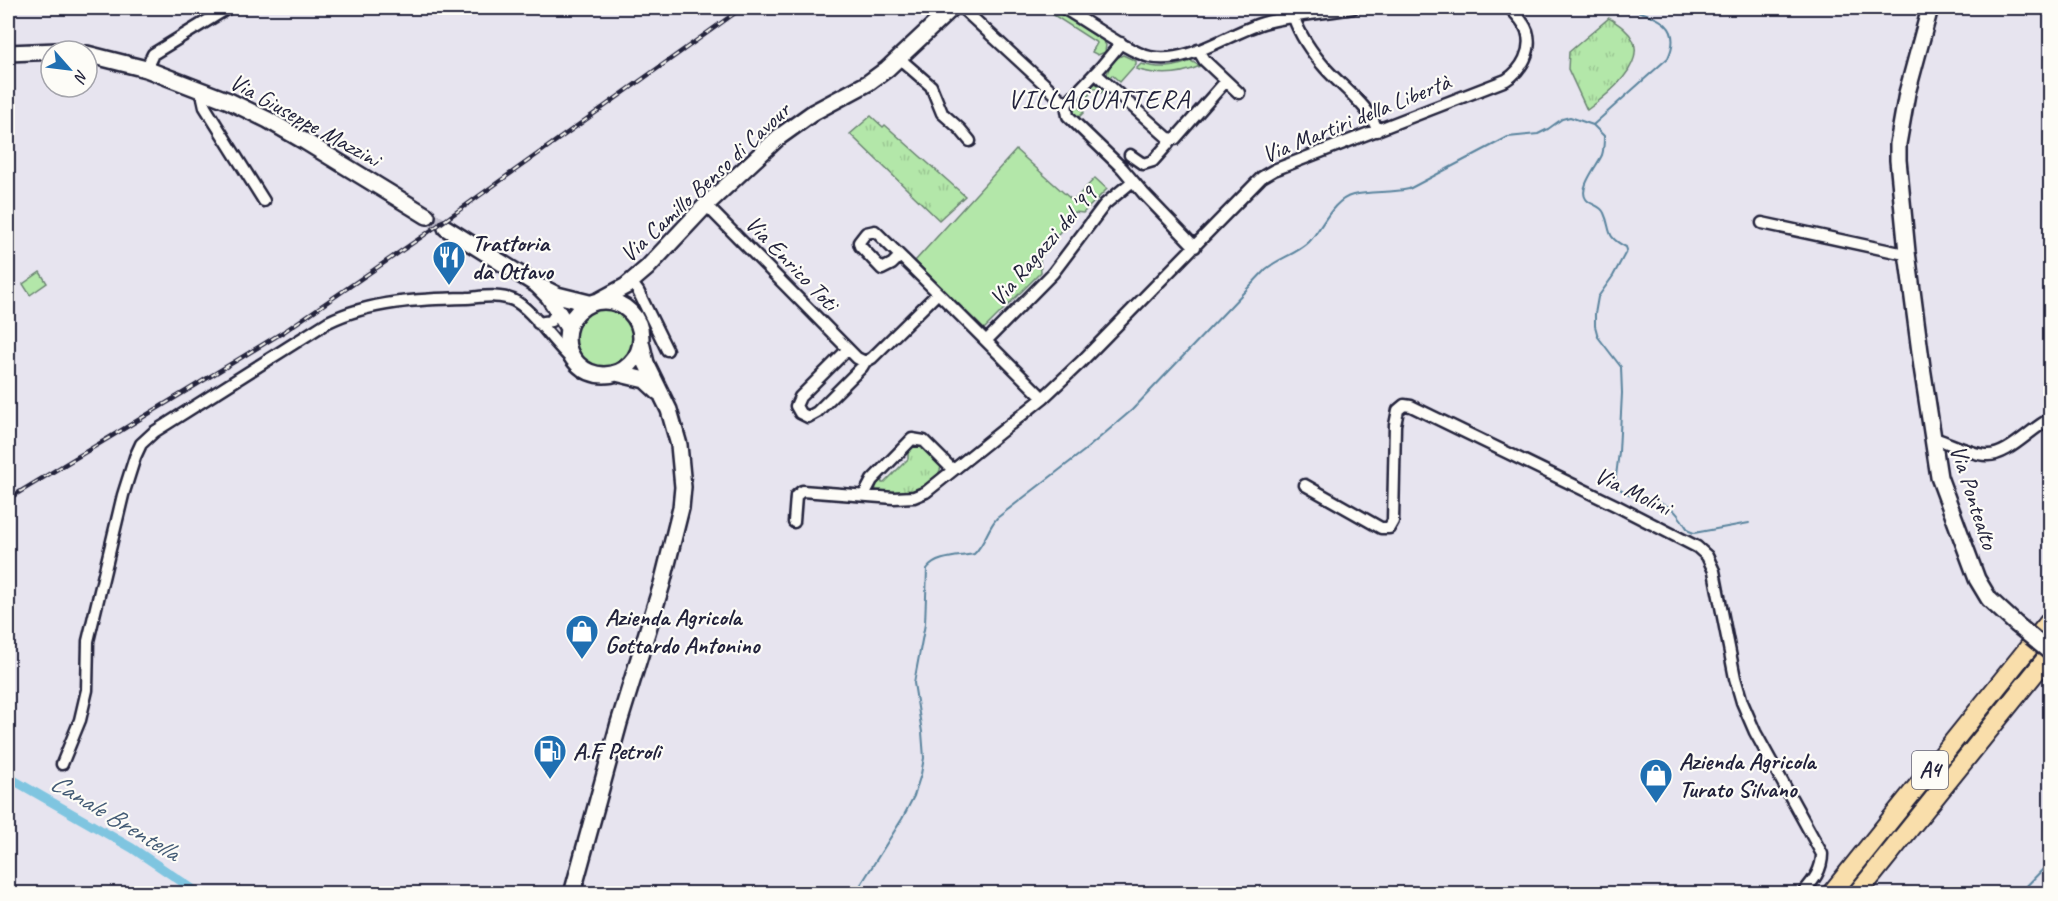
<svg xmlns="http://www.w3.org/2000/svg" width="2058" height="901" font-family="Caveat,sans-serif">
	<style>
		.grass { fill: #b3e7a9; stroke: #6a8472; stroke-width: 1.5 }
		.park { fill: url(#park-tufts); stroke: #6a8472; stroke-width: 1.5 }
		.lines { fill: none; stroke-linecap: round; stroke-linejoin: round }
		.stream { stroke: #5a849e; stroke-width: 2 }
		.canal { stroke: #7fc5e0; stroke-width: 9 }
		.secondary-tunnel { stroke: #c0bdcb; stroke-width: 15; stroke-dasharray: 15 8; stroke-linecap: butt }
		.street-casing { stroke: #22223b; stroke-width: 15 }
		.secondary-casing { stroke: #22223b; stroke-width: 20 }
		.highway-casing { stroke: #22223b; stroke-width: 22 }
		.street { stroke: #fdfcf7; stroke-width: 10 }
		.secondary { stroke: #fdfcf7; stroke-width: 15 }
		.highway { stroke: #f9deab; stroke-width: 18 }
		.rail-casing { stroke: #22223b; stroke-width: 4.5 }
		.rail { stroke: #fdfcf7; stroke-width: 2; stroke-dasharray: 7; stroke-linecap: butt }
		.secondary-bridge-casing { stroke: #22223b; stroke-width: 20; stroke-linecap: butt }
		.secondary-bridge { stroke: #fdfcf7; stroke-width: 15 }
		.labels { text-anchor: middle; dominant-baseline: central; stroke-width: 4.5; stroke-linejoin: round; paint-order: stroke }
		.shield { fill: #fdfcf7; stroke: #646373; stroke-width: 1.5 }
		.shield-label { font-size: 22px; font-weight: bold; fill: #22223b }
		.street-label { font-size: 24px; fill: #22223b; stroke: #fdfcf7 }
		.poi-label { font-size: 24px; font-weight: bold; fill: #22223b; stroke: #fdfcf7; text-anchor: start }
		.water-label { font-size: 26px; font-style: italic; fill: #435b75; stroke: #fdfcf7 }
		.quarter-label { font-size: 27px; letter-spacing: 1.5px; fill: #22223b; stroke: #fdfcf7 }
	</style>
	<defs>
		<pattern id="park-tufts" width="24" height="20" patternUnits="userSpaceOnUse" patternTransform="scale(1.5)"><rect width="24" height="20" fill="#b3e7a9"/><path d="M3 7l-1-3M5 7V3M7 7l1-3M15 17l-1-3M17 17v-4M19 17l1-3" fill="none" stroke="#9ac692"/></pattern>
	</defs>
	<rect width="100%" height="100%" fill="#e7e4ef"/>
	<filter id="ink" filterUnits="userSpaceOnUse"><feTurbulence type="fractalNoise" baseFrequency=".0167" numOctaves="2"/><feDisplacementMap in="SourceGraphic" scale="12" xChannelSelector="R" yChannelSelector="G"/><feConvolveMatrix kernelMatrix="1 2 1 2 8 2 1 2 1" color-interpolation-filters="sRGB"/></filter>
	<g filter="url(#ink)">
		<path class="grass" d="M1054,10L1102,40L1106,45L1105,52L1098,55L1092,52L1097,43L1052,14Z
			M1123,55L1136,61V64L1120,82L1112,75L1109,78L1107,75C1108,67 1115,58 1123,55Z
			M1191,61L1200,66C1178,76 1158,76 1136,69L1141,64C1160,69 1173,68 1191,61Z
			M1095,83L1105,89L1101,93L1095,88L1078,107L1084,112L1078,118L1073,114L1071,109Z
			M1016,150L1073,201L1095,178L1107,189L1083,213L1075,212L1040,258L1041,272L984,329L915,261Z
			M40,272L47,283L30,295L23,284Z
			M572 338a32 32 0 1 1 64 0a32 32 0 1 1-64 0Z"/>
		<path class="park" d="M1609,18C1618,24 1628,30 1633,40C1645,66 1605,97 1587,110L1568,69L1569,52Z
			M871,116L883,127L885,125L965,196L939,220L850,134Z
			M919,444L941,464C942,477 923,491 911,493C900,495 887,491 876,490L875,484L881,477L882,483H884L908,459V449L911,446Z"/>
		<g class="lines">
			<path class="stream" d="M1593,125L1604,136C1604,143 1604,149 1602,155C1597,166 1578,188 1586,199C1590,205 1601,205 1604,213C1612,230 1604,236 1626,247L1627,250L1613,276L1598,297L1595,314V326L1598,337L1621,367L1622,393L1619,452L1615,484C1630,502 1655,496 1672,509C1679,514 1684,524 1689,531L1694,533L1749,523
				M855,894L902,819L914,796L921,774L924,758L922,732L914,683L925,624L927,569C936,556 960,557 974,554C985,544 987,529 997,518L1084,451L1132,410L1266,269C1279,258 1297,254 1309,242C1323,227 1332,200 1353,195C1371,191 1391,193 1409,189L1508,137L1538,134L1548,129L1562,119L1570,117L1593,125L1668,58C1684,23 1655,17 1628,8
				M2019,894L2050,862"/>
			<path class="canal" d="M8,777L132,848L200,894"/>
			<path class="secondary-tunnel" d="M427,216L446,228"/>
			<defs>
				<path id="street" d="M962,8L1066,104
					M1063,8C1085,20 1128,52 1150,57C1188,65 1227,34 1263,23C1290,15 1324,13 1353,8
					M1294,18C1301,38 1312,53 1326,69C1342,87 1372,108 1377,131
					M1121,43L1101,67L1066,104L1068,116L1122,168L1144,194L1195,247
					M1198,50L1204,60L1239,93
					M900,59L931,86L942,113L960,129L970,141
					M146,69L153,54L228,8
					M1095,73L1168,138L1175,139L1226,81
					M205,92L203,98L205,107L264,201
					M1130,155L1143,164L1153,161L1168,144V138
					M706,205L857,358L865,362L872,358L938,293L1043,398
					M1762,223L1900,253L1907,252
					M900,256L892,264L882,269L860,246L859,242L866,233L875,231L938,293
					M631,282L638,291L667,350
					M538,323L551,321L555,315L556,308
					M986,341L1053,273L1105,204L1133,181
					M847,350L800,397L796,406L800,413L808,417L817,412L862,367L865,362
					M1932,440L1937,439C1952,444 1970,454 1986,455C2007,457 2031,428 2050,419
					M1305,485L1381,528H1389L1393,521L1395,425L1398,410L1404,405L1411,406L1617,506L1697,547L1707,556L1714,571L1735,678L1742,702L1755,732L1822,854C1822,871 1813,881 1802,894
					M864,495L872,480L912,439L924,441L953,470
					M794,522L796,496L802,491L894,498L914,497L926,492L1043,398L1081,362L1262,177L1274,170L1506,80C1522,70 1533,50 1527,31C1524,22 1516,14 1510,8
					M62,764L80,720L87,690L88,641L123,495L135,457L141,444L154,432L328,322C370,301 421,299 467,298C482,297 499,294 513,300C533,309 557,349 577,364"/>
				<path id="secondary" d="M1930,8L1907,93L1898,144V160L1907,252L1922,367L1939,477L1977,579L1989,599L2016,624
					M8,53L58,51
					M87,54L146,69L229,101L268,120L306,142L427,216
					M446,228L537,285L549,297L568,328
					M543,288L557,295L589,303
					M600,300L626,286L647,268L706,205L779,137L814,112L868,83L887,69L952,8
					M567 338a37 37 0 1 1 74 0a37 37 0 1 1-74 0Z
					M616,373L645,380L658,392
					M572,894L619,723L662,584L681,508L683,487L679,445L669,410L646,363L641,342"/>
				<path id="highway" d="M1831,894L2050,621
					M1857,894L2050,654"/>
			</defs>
			<use href="#street" class="street-casing"/>
			<use href="#secondary" class="secondary-casing"/>
			<use href="#highway" class="highway-casing"/>
			<use href="#street" class="street"/>
			<use href="#secondary" class="secondary"/>
			<use href="#highway" class="highway"/>
			<defs>
				<path id="rail" d="M8,499L285,331L423,236L742,8"/>
			</defs>
			<use href="#rail" class="rail-casing"/>
			<use href="#rail" class="rail"/>
			<defs>
				<path id="secondary-bridge" d="M2016,624L2050,652"/>
			</defs>
			<use href="#secondary-bridge" class="secondary-bridge-casing"/>
			<use href="#secondary-bridge" class="secondary-bridge"/>
		</g>
	</g>
	<defs>
		<symbol id="restaurant-pin" viewBox="-11 -11 22 30"><path d="M0 17L-7.5 6A9.5 9.5 0 1 1 7.5 6Z" fill="#1f6fb2" stroke="#fdfcf7"/><path d="M-5-6h1v4h1v-4h1v4h1v-4h1v5L-1.5 .5V6h-2V.5L-5-1ZM5-6V6H3V1.5H1.5Q1.5-4 5-6Z" fill="#fff"/></symbol>
		<symbol id="shop-pin" viewBox="-11 -11 22 30"><path d="M0 17L-7.5 6A9.5 9.5 0 1 1 7.5 6Z" fill="#1f6fb2" stroke="#fdfcf7"/><path d="M-5-2.5h2.3a2.7 3.5 0 0 1 5.4 0H5L5.5 6h-11ZM-1.5-2.5h3a1.5 2.3 0 0 0-3 0Z" fill="#fff"/></symbol>
		<symbol id="fuel-pin" viewBox="-11 -11 22 30"><path d="M0 17L-7.5 6A9.5 9.5 0 1 1 7.5 6Z" fill="#1f6fb2" stroke="#fdfcf7"/><path d="M-5.5-6h7V0h2V4h1.3V-2.5L3-4.5l.8-.8L6-3V5H2.5V1h-1V6h-7ZM-4.2-4.7v3.2H.2V-4.7Z" fill="#fff"/></symbol>
	</defs>
	<g fill-rule="evenodd">
		<use href="#restaurant-pin" x="430" y="238" width="38" height="52"/>
		<use href="#shop-pin" x="563" y="612" width="38" height="52"/>
		<use href="#fuel-pin" x="531" y="732" width="38" height="52"/>
		<use href="#shop-pin" x="1637" y="756" width="38" height="52"/>
	</g>
	<g class="labels">
		<rect class="shield" x="1912" y="751" width="36" height="38" rx="4.5"/>
		<g class="shield-label">
			<text x="1930" y="770">A4</text>
		</g>
		<g class="street-label">
			<text transform="translate(1356 118) rotate(-22)">Via Martiri della Libertà</text>
			<text transform="translate(305 120) rotate(29)">Via Giuseppe Mazzini</text>
			<text transform="translate(705 182) rotate(-43)">Via Camillo Benso di Cavour</text>
			<text transform="translate(1043 246) rotate(-49)">Via Ragazzi del '99</text>
			<text transform="translate(792 263) rotate(46)">Via Enrico Toti</text>
			<text transform="translate(1633 491) rotate(26)">Via Molini</text>
			<text transform="translate(1974 497) rotate(72)">Via Pontealto</text>
		</g>
		<g class="poi-label">
			<text x="472" y="243">Trattoria<tspan x="472" dy="28">da Ottavo</tspan></text>
			<text x="605" y="617">Azienda Agricola<tspan x="605" dy="28">Gottardo Antonino</tspan></text>
			<text x="573" y="751">A.F Petroli</text>
			<text x="1679" y="761">Azienda Agricola<tspan x="1679" dy="28">Turato Silvano</tspan></text>
		</g>
		<g class="water-label">
			<text transform="translate(115 817) rotate(31)">Canale Brentella</text>
		</g>
		<g class="quarter-label">
			<text x="1099" y="99">VILLAGUATTERA</text>
		</g>
	</g>
	<rect width="2058" height="901" fill="none" stroke="#fdfcf7" stroke-width="30"/>
	<rect x="15" y="15" width="2028" height="871" fill="none" stroke="#22223b" stroke-width="2" filter="url(#ink)"/>
	<g transform="translate(69 69) rotate(118)"><circle r="28" fill="#fdfcf7" stroke="#a5a5ac" stroke-width="1.5"/>
	<path d="M0-4.5L10 22L0 15L-10 22Z" fill="#1f6fb2"/>
	<text y="-9" font-size="16" font-weight="bold" text-anchor="middle" fill="#22223b">N</text>
	</g>
</svg>
